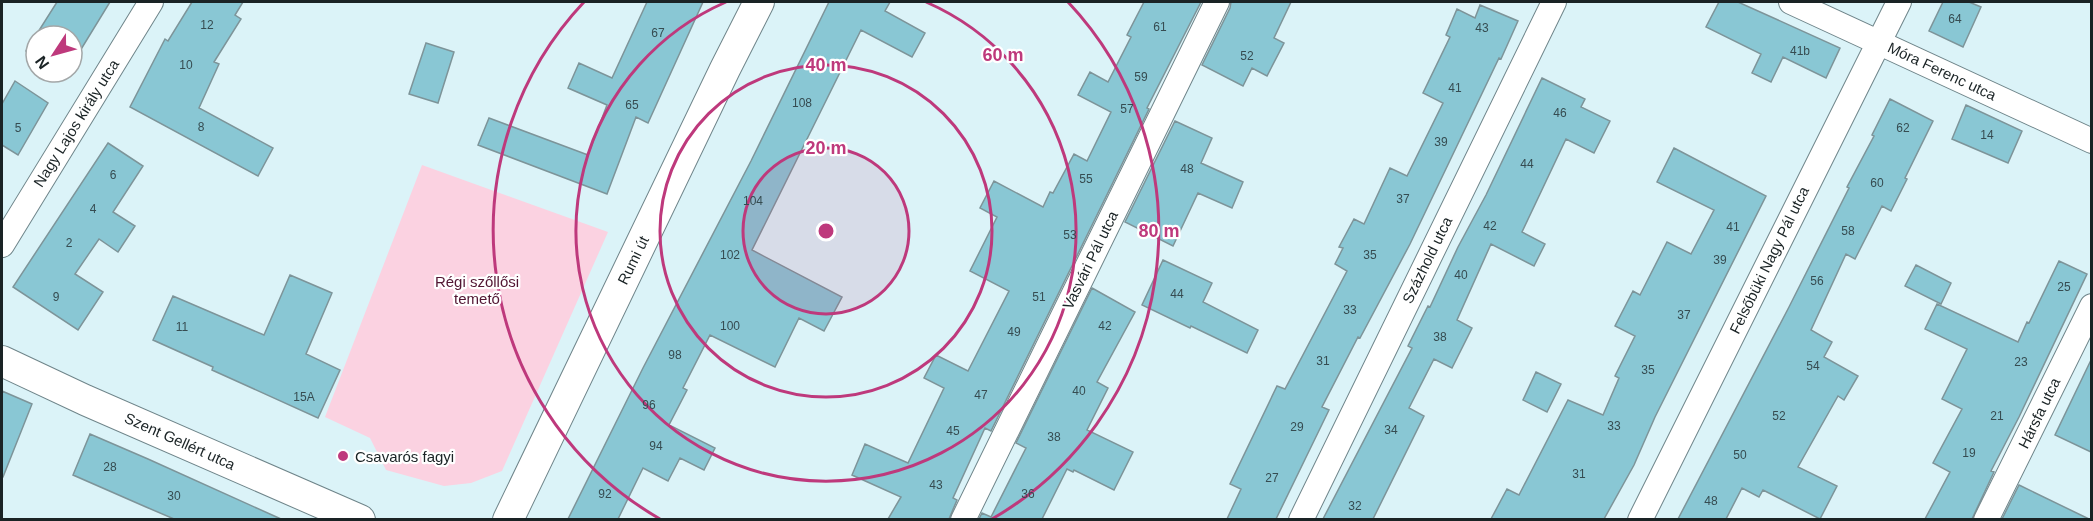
<svg xmlns="http://www.w3.org/2000/svg" width="2093" height="521" font-family="Helvetica,sans-serif">
	<style>
		.green { fill: #fbd2e1 }
		.building { fill: #89c7d4; stroke: #7d9499; stroke-width: 1.5 }
		.lines { fill: none; stroke-linecap: round; stroke-linejoin: round }
		.minor-casing { stroke: #6f858a; stroke-width: 26 }
		.tertiary-casing { stroke: #6f858a; stroke-width: 32 }
		.minor { stroke: #fff; stroke-width: 24 }
		.tertiary { stroke: #fff; stroke-width: 30 }
		.ring { fill: none; stroke: #be397c; stroke-width: 3 }
		.poi-dot { fill: #be397c; stroke: #fff; stroke-width: 2 }
		.labels { text-anchor: middle; dominant-baseline: central; stroke-width: 4.5; stroke-linejoin: round; paint-order: stroke }
		.number-label { font-size: 12px; fill: #364c51 }
		.street-label { font-size: 15px; fill: #1a2325; stroke: #fff }
		.park-label { font-size: 15px; fill: #521633; stroke: #fff }
		.poi-label { font-size: 15px; fill: #1a2325; stroke: #fff; text-anchor: start }
		.centre { fill: #be397c; stroke: #fff; stroke-width: 3 }
		.ring-label { font-size: 18px; text-anchor: middle; font-weight: bold; fill: #be397c; stroke: #fff; stroke-width: 4.5; stroke-linejoin: round; paint-order: stroke }
	</style>
	<rect width="100%" height="100%" fill="#dbf3f8"/>
	<path class="green" d="M422,165L608,232L502,471L471,483L444,486L386,470L370,438L325,417Z"/>
	<path class="building" d="M57,2H110L72,64V36H36V56L26,51Z
		M192,2H243L235,15L241,19L214,62L219,64L199,108L273,148L258,176L130,107L165,39L168,41Z
		M647,2H703L648,123L636,117L607,194L478,145L489,118L588,155L607,105L568,88L579,63L612,78Z
		M829,2H890L885,11L925,33L912,57L861,30L752,250L842,297L824,331L799,318L775,367L710,335L683,388L687,390L669,425L715,448L704,470L680,458L668,481L643,468L618,519H568L643,368L751,161Z
		M1144,2H1201L1147,108L1149,109L991,431L985,428L953,498L957,500L949,519H888L901,497L852,475L865,444L908,463L944,388L924,378L936,355L968,371L1009,291L970,271L997,217L980,208L994,181L1043,207L1050,192L1053,193L1074,154L1087,161L1111,112L1078,95L1090,72L1108,82L1131,37L1127,35Z
		M1231,2H1291L1274,38L1284,43L1267,76L1252,68L1243,86L1202,65L1230,8Z
		M1719,2H1738L1840,48L1826,78L1783,57L1771,82L1752,73L1761,54L1706,27Z
		M1943,2H1969L1981,7L1963,47L1929,31Z
		M1480,5L1518,21L1501,59L1499,58L1410,244L1360,338L1358,337L1322,407L1329,410L1276,519H1227L1241,489L1230,484L1277,386L1285,389L1347,271L1335,264L1343,248L1339,247L1354,219L1364,224L1390,168L1407,176L1443,103L1423,93L1450,37L1446,35L1457,9L1475,18Z
		M426,43L454,52L438,103L409,94Z
		M1542,78L1585,99L1581,107L1610,121L1594,153L1566,139L1522,232L1545,244L1534,266L1491,244L1457,320L1472,328L1452,368L1434,359L1409,408L1424,416L1373,519H1323L1412,348L1408,346L1428,306L1430,307L1458,247L1486,195Z
		M15,81L48,103L18,155L2,145V104Z
		M1890,99L1933,121L1905,178L1907,179L1891,211L1882,206L1855,259L1846,254L1811,330L1832,342L1824,357L1858,376L1844,400L1838,396L1798,467L1837,486L1820,519L1763,490L1759,497L1742,488L1726,519H1678L1789,307L1849,188L1847,187L1874,136L1872,135Z
		M1966,105L2022,131L2008,163L1952,139Z
		M1175,121L1212,138L1201,163L1243,182L1232,208L1198,193L1173,246L1125,222Z
		M108,143L143,166L113,212L135,226L118,252L99,239L75,274L103,292L78,330L13,287Z
		M1674,148L1766,196L1655,417L1634,465L1604,519H1491L1507,489L1519,495L1568,400L1603,415L1619,378L1615,376L1635,336L1615,326L1633,291L1640,295L1667,242L1691,254L1714,210L1657,182Z
		M1163,260L1212,283L1203,302L1258,330L1247,353L1191,326L1190,328L1142,305Z
		M2059,261L2087,274L2019,417L1991,471L1994,472L1972,519H1925L1950,472L1933,463L1962,409L1942,399L1967,349L1925,329L1937,304L2018,342L2027,322L2029,323Z
		M1916,265L1951,283L1941,304L1905,286Z
		M290,275L332,293L306,354L340,370L318,418L212,370L213,367L153,340L173,296L264,335Z
		M1092,288L1135,312L1097,382L1108,388L1087,430L1133,452L1114,490L1074,470L1073,472L1067,469L1042,519H979L982,513L991,517L1026,448L1016,443Z
		M2091,360V452L2055,435Z
		M1536,372L1561,384L1547,412L1523,400Z
		M2,391L32,404L3,477H2Z
		M90,434L148,459L281,519H174L146,507L73,475Z
		M2019,485L2089,519H2002Z"/>
	<g class="lines">
		<defs>
			<path id="minor" d="M1791,2L2092,141
				M2,245L151,2
				M963,520L1217,2
				M1301,520L1554,2
				M1640,520L1899,2
				M1986,520L2092,306"/>
			<path id="tertiary" d="M2,361L85,400L360,520
				M508,520L725,69L759,2"/>
		</defs>
		<use href="#minor" class="minor-casing"/>
		<use href="#tertiary" class="tertiary-casing"/>
		<use href="#minor" class="minor"/>
		<use href="#tertiary" class="tertiary"/>
	</g>
	<circle cx="826" cy="231" r="83" fill="#be397c" fill-opacity=".12"/>
	<g class="ring">
		<circle cx="826" cy="231" r="83"/>
		<circle cx="826" cy="231" r="166"/>
		<path d="M926 2A250 250 0 1 1 726 2"/>
		<path d="M660 519A333 333 0 0 1 584 2M1068 2A333 333 0 0 1 992 519"/>
	</g>
	<circle class="poi-dot" cx="343" cy="456" r="6"/>
	<g class="labels">
		<g class="number-label">
			<text x="1955" y="19">64</text>
			<text x="207" y="25">12</text>
			<text x="1160" y="27">61</text>
			<text x="1482" y="28">43</text>
			<text x="658" y="33">67</text>
			<text x="1800" y="51">41b</text>
			<text x="1247" y="56">52</text>
			<text x="186" y="65">10</text>
			<text x="1141" y="77">59</text>
			<text x="1455" y="88">41</text>
			<text x="802" y="103">108</text>
			<text x="632" y="105">65</text>
			<text x="1127" y="109">57</text>
			<text x="1560" y="113">46</text>
			<text x="201" y="127">8</text>
			<text x="18" y="128">5</text>
			<text x="1903" y="128">62</text>
			<text x="1987" y="135">14</text>
			<text x="1441" y="142">39</text>
			<text x="1527" y="164">44</text>
			<text x="1187" y="169">48</text>
			<text x="113" y="175">6</text>
			<text x="1086" y="179">55</text>
			<text x="1877" y="183">60</text>
			<text x="1403" y="199">37</text>
			<text x="753" y="201">104</text>
			<text x="93" y="209">4</text>
			<text x="1490" y="226">42</text>
			<text x="1733" y="227">41</text>
			<text x="1848" y="231">58</text>
			<text x="1070" y="235">53</text>
			<text x="69" y="243">2</text>
			<text x="730" y="255">102</text>
			<text x="1370" y="255">35</text>
			<text x="1720" y="260">39</text>
			<text x="1461" y="275">40</text>
			<text x="1817" y="281">56</text>
			<text x="2064" y="287">25</text>
			<text x="1177" y="294">44</text>
			<text x="56" y="297">9</text>
			<text x="1039" y="297">51</text>
			<text x="1350" y="310">33</text>
			<text x="1684" y="315">37</text>
			<text x="730" y="326">100</text>
			<text x="1105" y="326">42</text>
			<text x="182" y="327">11</text>
			<text x="1014" y="332">49</text>
			<text x="1440" y="337">38</text>
			<text x="675" y="355">98</text>
			<text x="1323" y="361">31</text>
			<text x="2021" y="362">23</text>
			<text x="1813" y="366">54</text>
			<text x="1648" y="370">35</text>
			<text x="1079" y="391">40</text>
			<text x="981" y="395">47</text>
			<text x="304" y="397">15A</text>
			<text x="649" y="405">96</text>
			<text x="1779" y="416">52</text>
			<text x="1997" y="416">21</text>
			<text x="1614" y="426">33</text>
			<text x="1297" y="427">29</text>
			<text x="1391" y="430">34</text>
			<text x="953" y="431">45</text>
			<text x="1054" y="437">38</text>
			<text x="656" y="446">94</text>
			<text x="1969" y="453">19</text>
			<text x="1740" y="455">50</text>
			<text x="110" y="467">28</text>
			<text x="1579" y="474">31</text>
			<text x="1272" y="478">27</text>
			<text x="936" y="485">43</text>
			<text x="605" y="494">92</text>
			<text x="1028" y="494">36</text>
			<text x="174" y="496">30</text>
			<text x="1711" y="501">48</text>
			<text x="1355" y="506">32</text>
		</g>
		<g class="street-label">
			<text transform="translate(1942 71) rotate(25)">Móra Ferenc utca</text>
			<text transform="translate(76 123) rotate(-58)">Nagy Lajos király utca</text>
			<text transform="translate(633 260) rotate(-64)">Rumi út</text>
			<text transform="translate(1090 260) rotate(-64)">Vasvári Pál utca</text>
			<text transform="translate(1427 260) rotate(-64)">Százhold utca</text>
			<text transform="translate(1769 260) rotate(-64)">Felsőbüki Nagy Pál utca</text>
			<text transform="translate(2039 413) rotate(-64)">Hársfa utca</text>
			<text transform="translate(180 441) rotate(24)">Szent Gellért utca</text>
		</g>
		<g class="park-label">
			<text x="477" y="281">Régi szőllősi<tspan x="477" dy="17">temető</tspan></text>
		</g>
		<g class="poi-label">
			<text x="355" y="456">Csavarós fagyi</text>
		</g>
	</g>
	<circle cx="826" cy="231" r="9" class="centre"/>
	<g class="ring-label">
		<text x="1003" y="61">60 m</text>
		<text x="826" y="71">40 m</text>
		<text x="826" y="154">20 m</text>
		<text x="1159" y="237">80 m</text>
	</g>
	<rect width="2093" height="521" fill="none" stroke="#1a2325" stroke-width="6"/>
	<g transform="translate(54 54) rotate(234)"><circle r="28" fill="#ffffff" stroke="#a3a7a8" stroke-width="1.5"/>
	<path d="M0-4.5L10 22L0 15L-10 22Z" fill="#be397c"/>
	<text y="-9" font-size="16" font-weight="bold" text-anchor="middle" fill="#1a2325">N</text>
	</g>
</svg>
